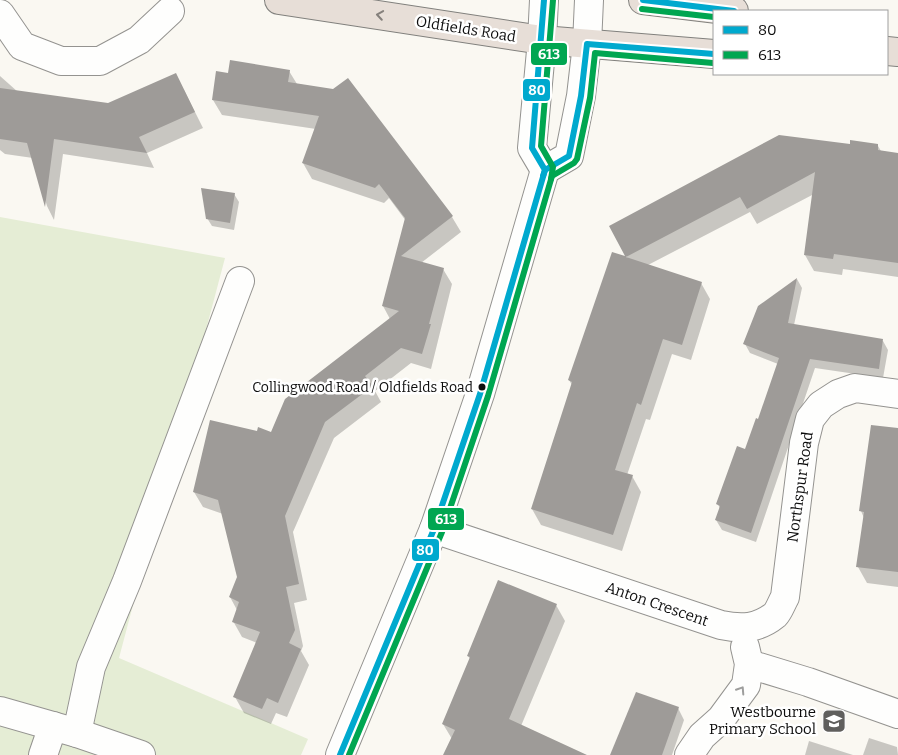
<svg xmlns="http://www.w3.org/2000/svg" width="898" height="755" viewBox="0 0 898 755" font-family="Bitter,serif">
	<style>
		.green { fill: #e5edd5 }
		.shadow { fill: #0003 }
		.building { fill: #9e9b98 }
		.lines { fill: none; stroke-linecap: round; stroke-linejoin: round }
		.minor-casing { stroke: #949390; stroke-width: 30 }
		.highway-casing { stroke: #81807d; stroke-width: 30 }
		.minor { stroke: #fefefd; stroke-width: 28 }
		.highway { stroke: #e7ded7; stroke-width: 28 }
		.bus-1-casing { stroke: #fff; stroke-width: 10 }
		.bus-2-casing { stroke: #fff; stroke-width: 10 }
		.bus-1 { stroke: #00a9ce; stroke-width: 6 }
		.bus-2 { stroke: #00a651; stroke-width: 6 }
		.oneway { stroke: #85807c }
		.oneway2 { stroke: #9e9e9d }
		.bus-dot { fill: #0d0d0d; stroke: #fff; stroke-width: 2 }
		.labels { text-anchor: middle; stroke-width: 5; stroke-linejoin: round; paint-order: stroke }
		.bus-label { font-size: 14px; fill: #0d0d0d; stroke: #fff; text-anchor: end }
		.street-label { font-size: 15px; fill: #0d0d0d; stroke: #fff }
		.poi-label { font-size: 15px; fill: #0d0d0d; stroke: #fff; text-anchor: end }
		.line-badge { stroke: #fff; stroke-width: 2 }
		.badge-label { font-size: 14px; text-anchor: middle; font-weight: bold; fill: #fff }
	</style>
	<rect width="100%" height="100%" fill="#faf8f2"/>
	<path class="green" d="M0 217 225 258 119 658 308 739 301 755H0Z"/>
	<g class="shadow">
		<path d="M289 71 297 84 333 90 348 79 452 217 461 232 421 263 443 269 452 284 431 369 411 363 375 391 381 402 334 438 293 532 307 600 294 603 303 646 301 651 309 665 287 717 276 713 271 724 244 713 235 697 257 643 242 637 233 621 237 610 230 597 238 577 223 514 203 507 194 492 258 432 272 434 390 319 383 306 406 221 389 198 384 203 312 179 303 163 316 129 222 115 213 100 229 74Z"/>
		<path d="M0 76 18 92 109 104 184 90 203 128 147 153 154 168 63 154 54 220 47 206 33 158 5 154 0 150Z"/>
		<path d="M851 146H878L881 151 898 154V277L843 269 842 275 814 271 805 255 814 194 757 224 750 212 648 265 701 283 710 299 691 360 672 354 650 420 646 419 627 475 632 476 641 492 622 551 541 525 532 509 572 385 569 380 628 259 611 227Z"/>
		<path d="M234 194 239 202 234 230 212 226 207 218Z"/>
		<path d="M797 279 802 288 794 325 883 341 888 350 883 378 815 368 756 542 722 530 716 520 720 509 718 504 746 451 759 421 778 364 750 353 745 344Z"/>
		<path d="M898 430V587L867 583 858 567 864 518 861 511Z"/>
		<path d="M556 605 565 621 521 726 529 755H444L452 739 443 724 470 659 468 656Z"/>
		<path d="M678 708 684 720 672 755H612Z"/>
		<path d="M869 738 897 747 898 755H863Z"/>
		<path d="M809 741 853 755H805Z"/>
	</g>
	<g class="building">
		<path d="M230 60 290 70 288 82 333 89 348 78 453 216 401 256 444 268 429 324H431L422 354 401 348 365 376 373 386 325 422 285 516 299 584 286 587 295 630 289 643 301 649 278 703 267 698 262 709 233 697 260 632 232 622 239 602 229 597 237 577 218 500 193 492 210 420 257 431 258 427 271 432 285 399 399 311 382 306 405 218 379 184 375 188 302 163 319 116 212 100 216 71 228 73Z"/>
		<path d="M176 73 195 112 139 137 147 153 54 139 45 207 27 143 0 139V88L108 103Z"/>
		<path d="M779 135 850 144V140L878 144V150L898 153V263L834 254 833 259 804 255 815 172 747 209 740 197 626 257 702 282 682 345 663 339 641 405 637 403 615 470 633 475 613 535 531 509 572 382 568 380 612 252 625 256 609 226Z"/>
		<path d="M201 188 235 193 230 223 206 219Z"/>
		<path d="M797 278 788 323 883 339 879 369 810 359 751 533 715 520 720 506 716 504 737 446 745 449 756 418 758 419 779 358 743 344 758 306Z"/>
		<path d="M871 425 898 428V572L856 567 864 512 859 511Z"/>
		<path d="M498 580 557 604 509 719 587 755H443L455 730 442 724 470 657 467 656Z"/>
		<path d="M636 692 679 707 662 755H610Z"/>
	</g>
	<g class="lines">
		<g class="minor-casing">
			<g id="minor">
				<path d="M544 0 542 40 532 148 545 170"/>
				<path d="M0 14 22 46 61 61H100L139 40 170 11"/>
				<path d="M434 529 721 625C741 629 758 629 775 615 779 611 782 602 785 597L804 443 810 419 821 405 838 394 855 388 898 394"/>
				<path d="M749 664 808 682 898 714"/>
				<path d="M0 711 77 733 141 755"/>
				<path d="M77 733 91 667 127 581 240 281"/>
				<path d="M43 755 53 726"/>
				<path d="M340 755 434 529 480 394 545 170 569 156 581 96 587 44 589 0"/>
				<path d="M689 755 702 736 721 719 746 685 749 664 745 647"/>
			</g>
		</g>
		<g class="highway-casing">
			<g id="highway">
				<path d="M279 0 542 40 714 54"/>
				<path d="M643 0 734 11"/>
				<path d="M887 51 898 52"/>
			</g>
		</g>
		<use href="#minor" class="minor"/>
		<use href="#highway" class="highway"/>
		<g class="bus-1-casing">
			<g id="bus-1">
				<path d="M643 0 734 11"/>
				<path d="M543 176 545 170 532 148 544 0"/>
				<path d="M340 755 434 529 480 394 545 170 569 156 581 96 587 44 714 54"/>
			</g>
		</g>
		<g class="bus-2-casing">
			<g id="bus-2">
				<path d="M642 9 714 17"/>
				<path d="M551 179 553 167 541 146 553 0"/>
				<path d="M349 755 442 532 488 396 552 176 574 163 577 159 590 98 595 53 713 63"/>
			</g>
		</g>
		<use href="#bus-1" class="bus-1"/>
		<use href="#bus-2" class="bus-2"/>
	</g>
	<defs><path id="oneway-chevron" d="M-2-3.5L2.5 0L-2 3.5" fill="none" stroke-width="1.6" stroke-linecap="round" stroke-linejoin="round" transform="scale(1.25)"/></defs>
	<use class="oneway" href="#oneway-chevron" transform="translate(380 15) rotate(-171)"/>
	<use class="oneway2" href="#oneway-chevron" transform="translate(741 690) rotate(-57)"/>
	<defs>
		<g id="school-square" transform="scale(1.25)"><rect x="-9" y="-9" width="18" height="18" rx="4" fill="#605f5d" stroke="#fff"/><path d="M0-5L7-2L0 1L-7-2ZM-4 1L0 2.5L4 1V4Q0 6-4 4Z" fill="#fff"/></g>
	</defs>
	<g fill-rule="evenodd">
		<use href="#school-square" x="834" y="721"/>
	</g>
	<circle class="bus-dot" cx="482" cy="387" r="4.5"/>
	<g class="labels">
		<g class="bus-label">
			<text x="473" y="392">Collingwood Road / Oldfields Road</text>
		</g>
		<g class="street-label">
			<text transform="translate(466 29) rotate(9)" y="5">Oldfields Road</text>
			<text transform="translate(800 487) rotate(-82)" y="5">Northspur Road</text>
			<text transform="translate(657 604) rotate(19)" y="5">Anton Crescent</text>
		</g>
		<g class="poi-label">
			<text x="816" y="717">Westbourne<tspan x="816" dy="17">Primary School</tspan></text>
		</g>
	</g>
	<g class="line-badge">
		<rect x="530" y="42" width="38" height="24" rx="5" fill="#00a651"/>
		<rect x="522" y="78" width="29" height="24" rx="5" fill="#00a9ce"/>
		<rect x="427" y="507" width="38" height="24" rx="5" fill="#00a651"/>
		<rect x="411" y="538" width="29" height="24" rx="5" fill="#00a9ce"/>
	</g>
	<g class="badge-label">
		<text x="549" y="59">613</text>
		<text x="537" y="95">80</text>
		<text x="446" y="524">613</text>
		<text x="425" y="555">80</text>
	</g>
	<rect x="713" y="10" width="175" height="65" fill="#ffffff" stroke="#9e9e9e"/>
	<rect x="723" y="26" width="25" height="8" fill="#00a9ce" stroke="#9e9e9e"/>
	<text x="758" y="35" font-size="15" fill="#0d0d0d">80</text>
	<rect x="723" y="51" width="25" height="8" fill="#00a651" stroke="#9e9e9e"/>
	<text x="758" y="60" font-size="15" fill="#0d0d0d">613</text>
</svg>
